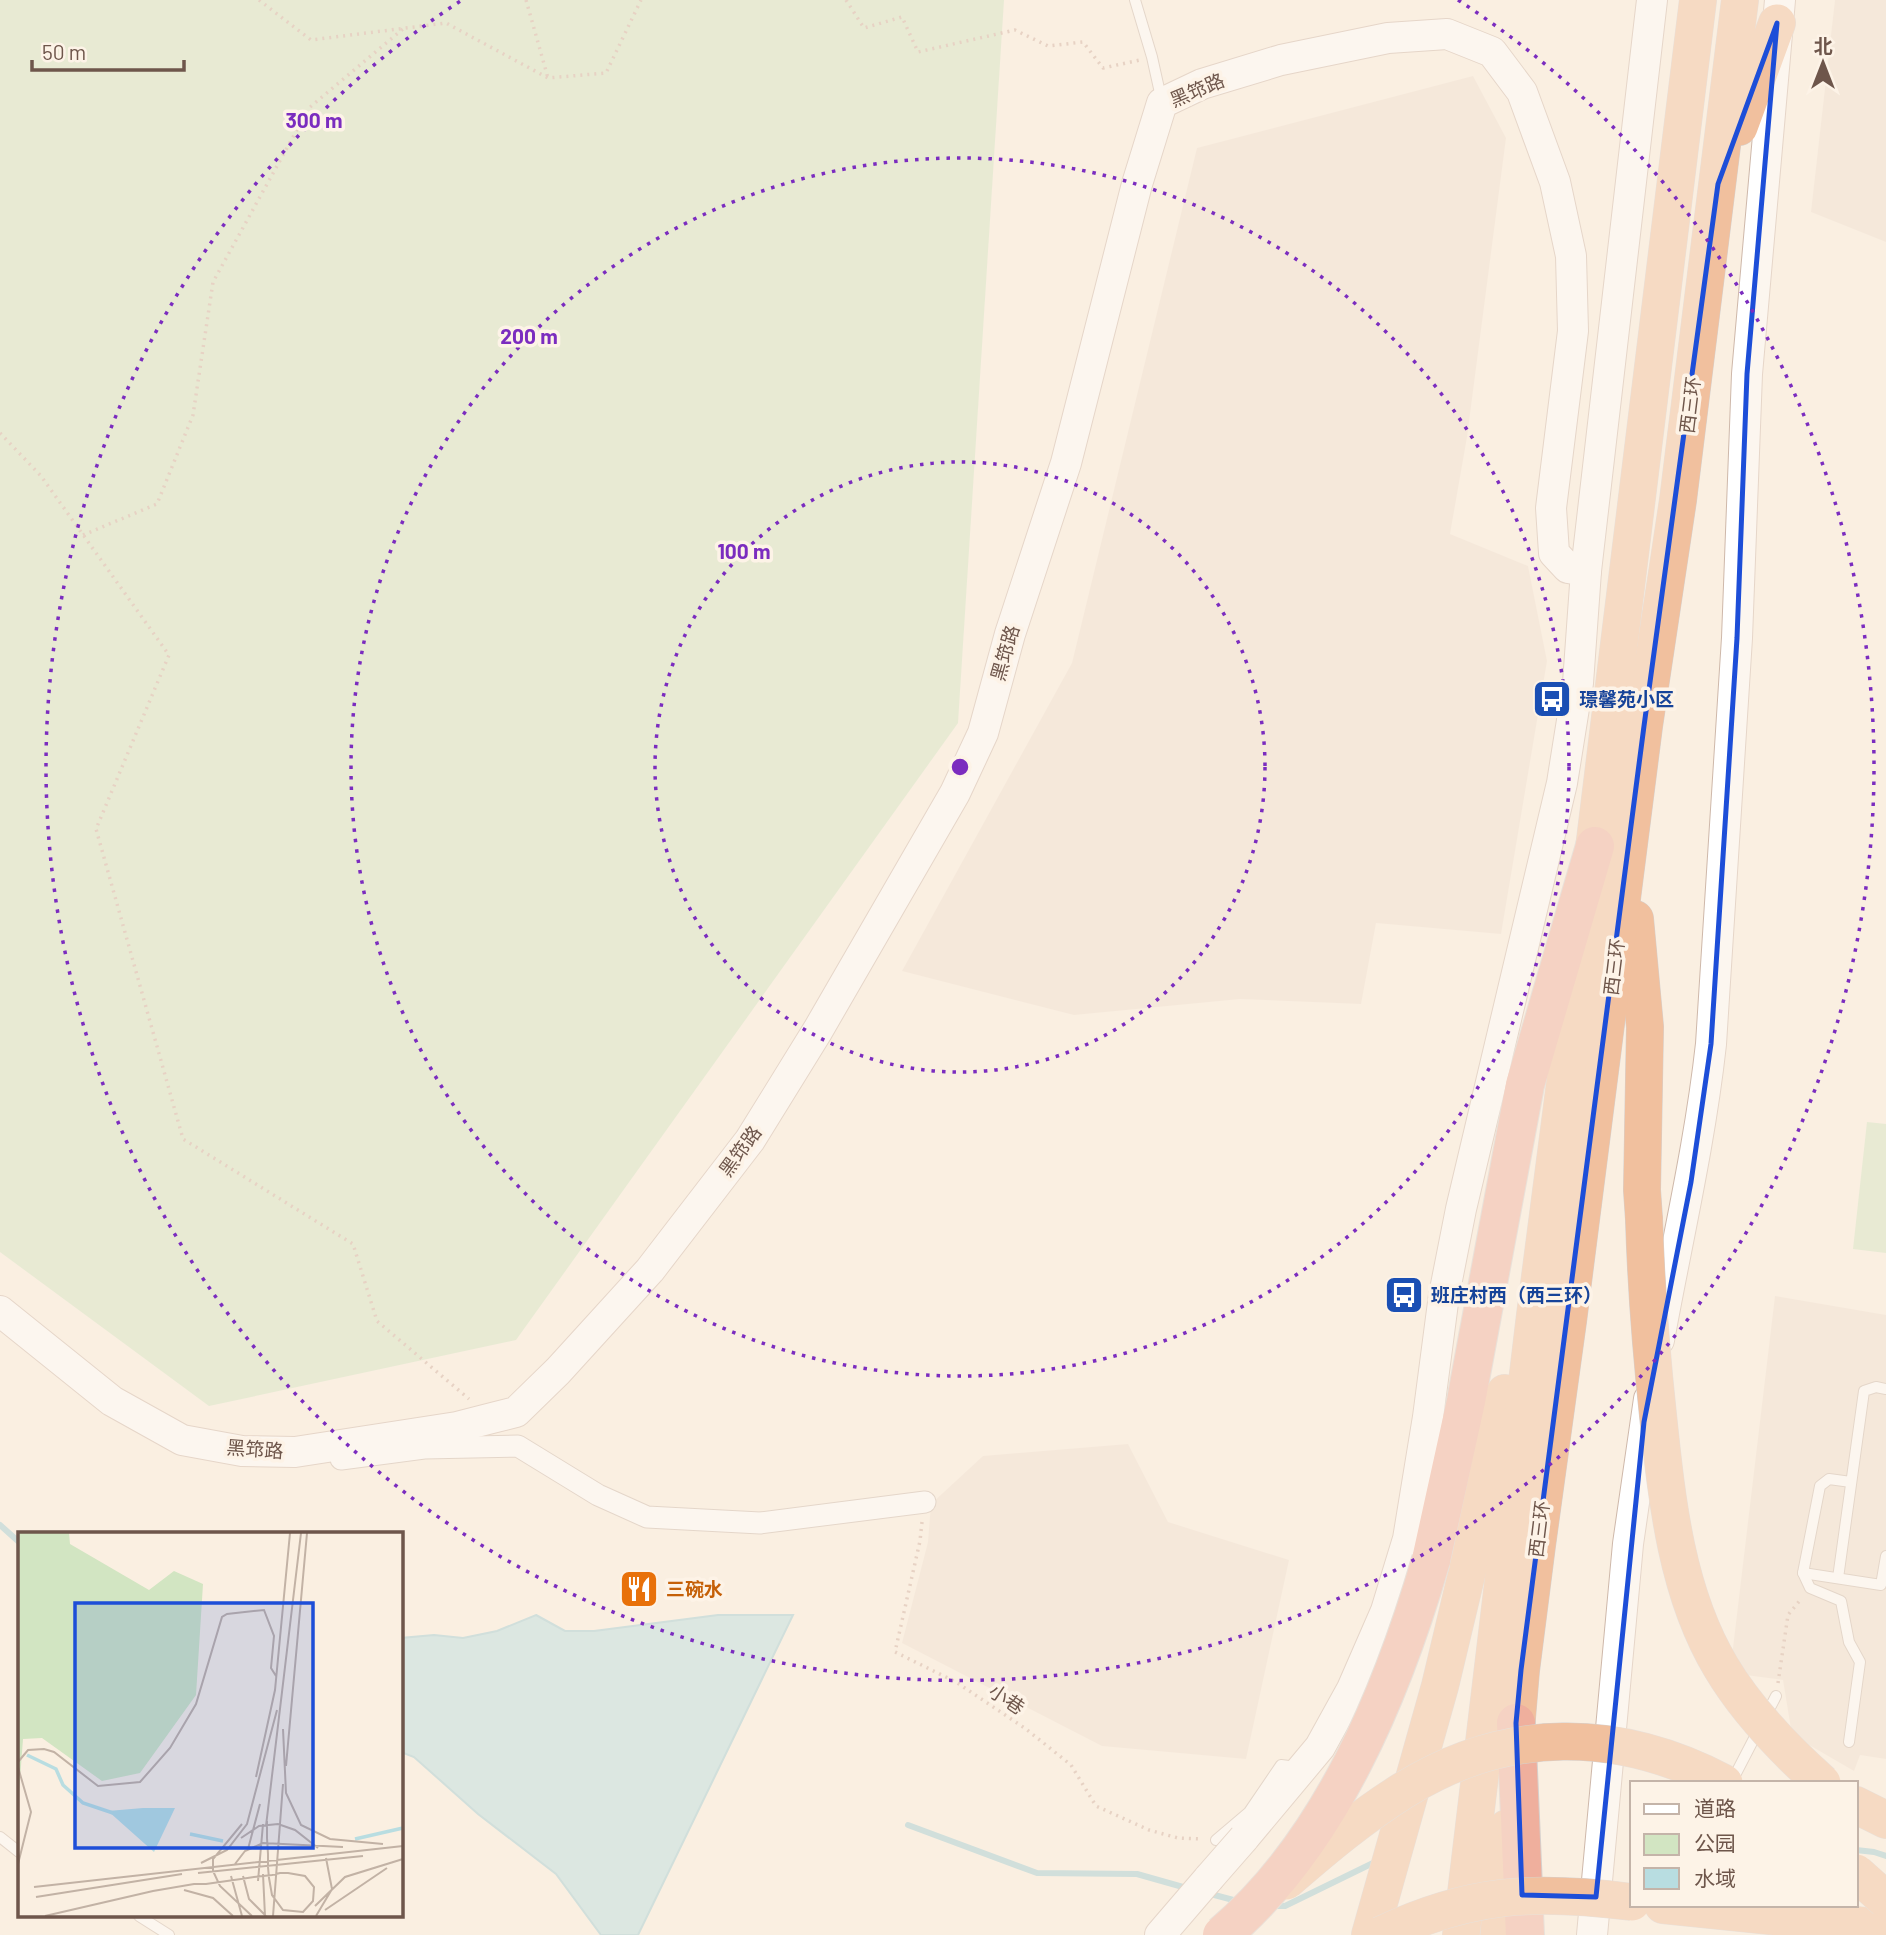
<svg xmlns="http://www.w3.org/2000/svg" width="1886" height="1935" viewBox="0 0 1886 1935" font-family="Barlow,'Noto Sans SC',sans-serif">
	<style>
		.residential { fill: #f0e1d1 }
		.green { fill: #d2e5c2 }
		.water { fill: #b8dde1; stroke: #9fccd2; stroke-width: 2 }
		.lines { fill: none; stroke-linecap: round; stroke-linejoin: round }
		.stream { stroke: #9fccd2; stroke-width: 6 }
		.service-casing { stroke: #cbb9ac; stroke-width: 12 }
		.minor-casing { stroke: #cbb9ac; stroke-width: 23 }
		.secondary-casing { stroke: #ceb8aa; stroke-width: 32 }
		.trunk-casing { stroke: #d6d0cd; stroke-width: 38 }
		.motorway-casing { stroke: #d6d0cd; stroke-width: 40 }
		.path { stroke: #d1b09f; stroke-width: 3.5; stroke-dasharray: 2 5; stroke-linecap: butt }
		.service { stroke: #fff; stroke-width: 10 }
		.minor { stroke: #fff; stroke-width: 21 }
		.secondary { stroke: #fff; stroke-width: 30 }
		.trunk { stroke: #f1c09e; stroke-width: 37 }
		.motorway { stroke: #efaf9d; stroke-width: 38 }
		.secondary-bridge-casing { stroke: #ceb8aa; stroke-width: 32; stroke-linecap: butt }
		.trunk-bridge-casing { stroke: #d6d0cd; stroke-width: 38; stroke-linecap: butt }
		.motorway-bridge-casing { stroke: #d6d0cd; stroke-width: 40; stroke-linecap: butt }
		.secondary-bridge { stroke: #fff; stroke-width: 30 }
		.trunk-bridge { stroke: #f1c09e; stroke-width: 37 }
		.motorway-bridge { stroke: #efaf9d; stroke-width: 38 }
		.marked { fill: none; stroke: #1d4ed8; stroke-width: 5; stroke-linejoin: round }
		.ring { fill: none; stroke: #7b2cbf; stroke-width: 3.5; stroke-dasharray: 3.5 7 }
		.labels { text-anchor: middle; stroke-width: 7; stroke-linejoin: round; paint-order: stroke }
		.street-label { font-size: 19px; fill: #6e564b; stroke: #fdf3e7 }
		.transit-label { font-size: 19px; font-weight: bold; fill: #164399; stroke: #fdf3e7; text-anchor: start }
		.food-label { font-size: 19px; font-weight: bold; fill: #c56008; stroke: #fdf3e7; text-anchor: start }
		.inset-river { fill: none; stroke: #b8dde1; stroke-width: 3.5 }
		.inset-road { fill: none; stroke: #c2b2a5; stroke-width: 2 }
		.view { fill: #1d4ed8; fill-opacity: 0.15; stroke: #1d4ed8; stroke-width: 3.5 }
		.inset-edge { fill: none; stroke: #6e564b; stroke-width: 3.5 }
		.centre { fill: #7b2cbf; stroke: #fdf3e7; stroke-width: 3.5 }
		.ring-label { font-size: 21px; text-anchor: middle; font-weight: bold; fill: #7b2cbf; stroke: #fdf3e7; stroke-width: 7; stroke-linejoin: round; paint-order: stroke }
	</style>
	<rect width="100%" height="100%" fill="#faefe1"/>
	<g class="residential">
		<path d="M1835 0H1886V242L1811 212Z"/>
		<path d="M1473 76 1506 138 1467 437 1450 534 1528 566 1547 661 1501 934 1376 923 1361 1004 1240 999 1074 1015 902 971 1072 663 1197 148Z"/>
		<path d="M1775 1296 1886 1315V1759L1860 1755 1854 1771 1792 1735 1783 1680 1730 1673Z"/>
		<path d="M1128 1444 1168 1522 1289 1560 1246 1759 1102 1746 902 1643 928 1542 931 1504 983 1456Z"/>
	</g>
	<g class="green">
		<path d="M0 0H1004L958 723 516 1340 209 1406 0 1252Z"/>
		<path d="M1867 1122 1886 1124V1253L1853 1249Z"/>
	</g>
	<path class="water" d="M536 1615 565 1631H594L718 1615H793L638 1935H601L556 1874 478 1814 414 1757 401 1752V1638L434 1635 463 1638 497 1631Z"/>
	<g class="lines">
		<g class="stream">
			<path d="M0 1525 19 1542"/>
			<path d="M908 1825 1037 1873 1137 1874 1190 1889"/>
			<path d="M1856 1850 1874 1852 1886 1856"/>
			<path d="M1207 1893 1237 1901"/>
			<path d="M1272 1906H1285L1373 1863"/>
		</g>
		<g class="service-casing">
			<g id="service">
				<path d="M1135 0 1152 57 1162 102"/>
				<path d="M1803 1573 1881 1585 1886 1556"/>
				<path d="M1838 1578 1864 1391 1876 1387 1886 1389"/>
				<path d="M1849 1742 1860 1662 1849 1642 1841 1601 1810 1588 1803 1573 1820 1486 1829 1479 1851 1482"/>
				<path d="M1731 1783 1776 1696"/>
				<path d="M0 1837 19 1852"/>
				<path d="M1216 1840 1249 1812 1281 1765 1297 1767"/>
				<path d="M139 1916 169 1935"/>
			</g>
		</g>
		<g class="minor-casing">
			<path id="minor" d="M341 1459 424 1448 518 1446 598 1495 647 1517 760 1523 925 1502"/>
		</g>
		<g class="secondary-casing">
			<g id="secondary">
				<path d="M0 1311 112 1401 182 1440 242 1451 295 1452 457 1427 492 1418 516 1412 558 1371 650 1270 750 1140 818 1030 955 793 983 733 1010 634 1066 463 1137 184 1162 103 1202 84 1281 60 1388 38 1447 34 1492 52 1522 92 1555 182 1571 256 1573 331 1551 508 1554 553 1568 568 1586 571"/>
				<path d="M1659 1340C1677 1241 1700 1144 1711 1044L1737 638 1747 374 1780 0"/>
				<path d="M1244 1838 1320 1747 1352 1689 1386 1611 1408 1539 1428 1417 1444 1295 1461 1209 1562 783 1578 683 1586 571 1652 0"/>
				<path d="M1160 1935 1209 1878"/>
				<path d="M1592 1935 1628 1544 1649 1399"/>
			</g>
		</g>
		<g class="trunk-casing">
			<g id="trunk">
				<path d="M1739 127 1777 23"/>
				<path d="M1635 919 1645 1027 1642 1190 1644 1219"/>
				<path d="M1514 1753 1521 1670 1537 1545 1568 1321 1644 726 1678 500 1740 0"/>
				<path d="M1856 1805 1886 1820"/>
				<path d="M1663 1905 1886 1928"/>
				<path d="M1370 1935 1440 1686 1471 1556 1505 1393"/>
				<path d="M1461 1935 1535 1315 1568 1060 1698 0"/>
				<path d="M1499 1935 1507 1828"/>
			</g>
		</g>
		<g class="motorway-casing">
			<g id="motorway">
				<path d="M1431 1560 1466 1401 1525 1085 1595 846"/>
				<path d="M1516 1723 1525 1935"/>
			</g>
		</g>
		<g class="path">
			<path d="M259 0 311 40 446 23 548 78 606 73 641 0"/>
			<path d="M526 0 548 78"/>
			<path d="M846 0 864 28 902 17 918 52 1015 30 1048 46 1083 42 1103 68 1140 60"/>
			<path d="M0 433 41 476 169 655 96 829 183 1139 353 1244 377 1321 469 1399"/>
			<path d="M83 535 157 504 193 415 213 282 309 108 404 28"/>
			<path d="M922 1522 920 1541 895 1652 956 1682 1026 1729 1071 1765 1096 1806 1149 1830 1178 1838 1202 1839"/>
			<path d="M1778 1683 1788 1615 1801 1599"/>
		</g>
		<use href="#service" class="service"/>
		<use href="#minor" class="minor"/>
		<use href="#secondary" class="secondary"/>
		<use href="#trunk" class="trunk"/>
		<use href="#motorway" class="motorway"/>
		<g class="secondary-bridge-casing">
			<path id="secondary-bridge" d="M1209 1878 1244 1838"/>
		</g>
		<g class="trunk-bridge-casing">
			<g id="trunk-bridge">
				<path d="M1644 1219C1646 1285 1651 1350 1658 1415 1667 1500 1676 1592 1721 1667 1747 1711 1784 1749 1822 1783"/>
				<path d="M1856 1873 1886 1900"/>
				<path d="M1286 1881C1324 1848 1362 1816 1404 1790 1507 1726 1618 1727 1724 1783"/>
				<path d="M1381 1935C1471 1892 1535 1890 1632 1902"/>
			</g>
		</g>
		<g class="motorway-bridge-casing">
			<path id="motorway-bridge" d="M1222 1935C1331 1843 1392 1693 1431 1560"/>
		</g>
		<use href="#secondary-bridge" class="secondary-bridge"/>
		<use href="#trunk-bridge" class="trunk-bridge"/>
		<use href="#motorway-bridge" class="motorway-bridge"/>
	</g>
	<path d="M0 0H1886V1935H0ZM1777 23 1747 374 1737 638 1711 1044 1691 1182 1644 1422 1596 1897 1522 1895 1516 1723 1521 1670 1644 726 1718 184Z" fill="#faefe1" fill-opacity=".55" fill-rule="evenodd"/>
	<path class="marked" d="M1777 23 1747 374 1737 638 1711 1044 1691 1182 1644 1422 1596 1897 1522 1895 1516 1723 1521 1670 1644 726 1718 184Z"/>
	<g class="ring">
		<circle cx="960" cy="767" r="305"/>
		<circle cx="960" cy="767" r="609"/>
		<path d="M1458 0A914 914 0 1 1 462 0"/>
	</g>
	<defs>
		<g id="bus-square" transform="scale(2.0125)"><rect x="-9" y="-9" width="18" height="18" rx="4" fill="#1a4fb4" stroke="#fdf3e7"/><path d="M-5-6H5V4H4V6H2V4H-2V6H-4V4H-5ZM-3.5-4V0h7V-4ZM-3.5 1.2v1.5H-2V1.2ZM2 1.2v1.5H3.5V1.2Z" fill="#fff"/></g>
		<g id="restaurant-square" transform="scale(2.0125)"><rect x="-9" y="-9" width="18" height="18" rx="4" fill="#e8710a" stroke="#fdf3e7"/><path d="M-5-6h1v4h1v-4h1v4h1v-4h1v5L-1.5 .5V6h-2V.5L-5-1ZM5-6V6H3V1.5H1.5Q1.5-4 5-6Z" fill="#fff"/></g>
	</defs>
	<g fill-rule="evenodd">
		<use href="#bus-square" x="1552" y="699"/>
		<use href="#bus-square" x="1404" y="1295"/>
		<use href="#restaurant-square" x="639" y="1589"/>
	</g>
	<g class="labels">
		<g class="street-label">
			<text transform="translate(1197 90) rotate(-23)" y="7">黑筇路</text>
			<text transform="translate(1690 405) rotate(-83)" y="7">西三环</text>
			<text transform="translate(1005 653) rotate(-74)" y="7">黑筇路</text>
			<text transform="translate(1614 967) rotate(-83)" y="7">西三环</text>
			<text transform="translate(740 1151) rotate(-54)" y="7">黑筇路</text>
			<text transform="translate(255 1449) rotate(4)" y="7">黑筇路</text>
			<text transform="translate(1539 1529) rotate(-83)" y="7">西三环</text>
			<text transform="translate(1007 1699) rotate(34)" y="7">小巷</text>
		</g>
		<g class="transit-label">
			<text x="1579" y="706">璟馨苑小区</text>
			<text x="1431" y="1302">班庄村西（西三环）</text>
		</g>
		<g class="food-label">
			<text x="666" y="1596">三碗水</text>
		</g>
	</g>
	<g transform="translate(18 1532)">
		<rect width="385" height="385" fill="#faefe1"/>
		<path d="M0 1H51L52 12 131 58 156 39 185 52 178 163 122 241 84 249 24 206 5 207 0 274Z" fill="#d2e5c2"/>
		<path d="M125 276H157L136 320 90 279Z" fill="#b8dde1"/>
		<path class="inset-river" d="M9 223 38 237 45 253 65 271 95 281M172 302 205 309M337 307 385 296"/>
		<path class="inset-road" d="M265 197 268 261 283 293 312 307 365 312M0 230 10 218 26 217 36 220 80 254 122 250 152 216 178 172 204 85 209 82 246 78 256 104 253 136 258 144M268 234 289 1M0 235 13 280 0 332M238 245 257 158 272 1M224 292 195 327V339L202 354 234 384M248 294 283 1M223 306 241 294 260 292 277 298 300 316M230 317 242 272M183 331 209 318 229 292 259 178M217 332 227 319 245 311 325 315M180 341 345 324M245 342 247 384M213 344 224 384M225 344 231 367 248 384M240 349 245 292M16 355 385 314M166 358 195 366 215 384M18 365 164 342M297 374 327 345 385 327M307 378 369 336M27 384 135 359 176 352H188L223 347 236 345 254 343 262 341H270L287 344 296 355 295 369 285 380 265 378 254 363 251 346 250 335V322L249 306V289M255 384 265 252M298 384 314 357 308 326"/>
		<path class="view" d="M57 71H295V316H57Z"/>
		<rect width="385" height="385" class="inset-edge"/>
	</g>
	<circle cx="960" cy="767" r="10" class="centre"/>
	<g class="ring-label">
		<text x="314" y="128">300 m</text>
		<text x="529" y="344">200 m</text>
		<text x="744" y="559">100 m</text>
	</g>
	<rect x="1630" y="1781" width="228" height="126" fill="#fdf3e7" stroke="#c4b4a9" stroke-width="2"/>
	<rect x="1644" y="1804" width="35" height="10" fill="#ffffff" stroke="#c4b4a9" stroke-width="2"/>
	<text x="1694" y="1816" font-size="21" fill="#6e564b">道路</text>
	<rect x="1644" y="1834" width="35" height="21" fill="#d2e5c2" stroke="#c4b4a9" stroke-width="2"/>
	<text x="1694" y="1851" font-size="21" fill="#6e564b">公园</text>
	<rect x="1644" y="1868" width="35" height="21" fill="#b8dde1" stroke="#c4b4a9" stroke-width="2"/>
	<text x="1694" y="1886" font-size="21" fill="#6e564b">水域</text>
	<g transform="translate(1823 63)" stroke="#fdf3e7" stroke-width="5" paint-order="stroke">
	<path d="M0-5L12 26L0 18L-12 26Z" fill="#6e564b"/>
	<text y="-10" font-size="19" font-weight="bold" text-anchor="middle" fill="#6e564b">北</text>
	</g>
	<path d="M32 60v10h152v-10" fill="none" stroke="#6e564b" stroke-width="3.5"/>
	<text x="42" y="60" font-size="21" fill="#6e564b" stroke="#fdf3e7" stroke-width="5" paint-order="stroke">50 m</text>
</svg>
